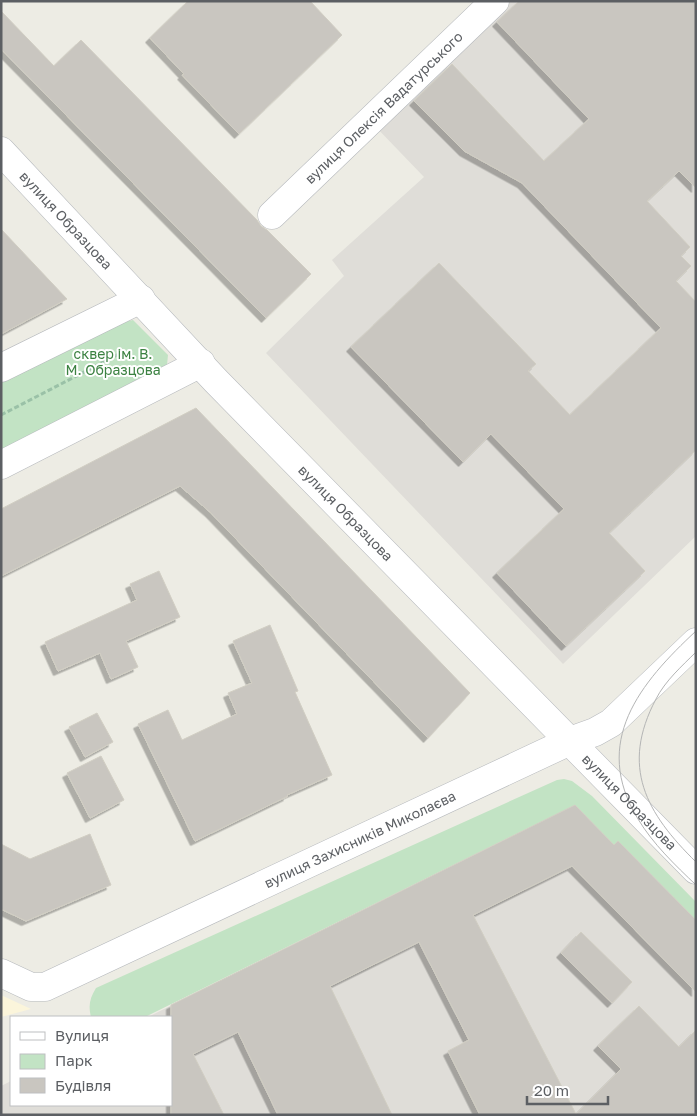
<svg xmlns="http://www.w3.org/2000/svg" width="697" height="1116" viewBox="0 0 697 1116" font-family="'Golos Text',sans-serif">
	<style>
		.commercial { fill: #fbf5db }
		.industrial { fill: #dfddd8 }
		.green { fill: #c2e3c4 }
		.building { fill: #c9c6c0; stroke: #d1cec3; filter: url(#shadow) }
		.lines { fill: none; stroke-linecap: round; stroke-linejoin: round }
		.minor-casing { stroke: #b6b9bd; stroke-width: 29 }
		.path { stroke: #9ac1a7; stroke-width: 3; stroke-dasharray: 5 2.5; stroke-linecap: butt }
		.minor { stroke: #fff; stroke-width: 28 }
		.tram { stroke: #b4b5b5; stroke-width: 1 }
		.labels { text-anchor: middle; stroke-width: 4; stroke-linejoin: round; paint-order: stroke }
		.street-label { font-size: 14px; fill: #5c5f63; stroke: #fff }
		.park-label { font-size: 14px; fill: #3c8242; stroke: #fff }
	</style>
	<defs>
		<filter id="shadow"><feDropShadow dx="-4.5" dy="4.5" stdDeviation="0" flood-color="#0004"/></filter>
	</defs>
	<rect width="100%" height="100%" fill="#edece4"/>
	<path class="commercial" d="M1 995 31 1009 1 1017Z"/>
	<g class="industrial">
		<path d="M505 1H696V536L563 664 266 353 344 276 332 260 424 177 373 124Z"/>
		<path d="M575 805 614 845 618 841 696 920V1115H1V1086L11 1081V1105H171V1017H148Z"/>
	</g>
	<g class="green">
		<path d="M133 320 168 355 167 365 1 454V382L105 329 120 323Z"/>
		<path d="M564 779 572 781 592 796 696 902V920L618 841 614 845 575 805 145 1017H91C88 1005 90 998 96 988L557 780Z"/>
	</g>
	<g class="building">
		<path d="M188 1H310L342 35 239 134 182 75 184 74 150 38Z"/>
		<path d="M519 1H696V188L679 171 647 201 690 247 681 256 691 266 676 281 696 302V450L609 533 645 571 566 646 497 573 564 509 491 434 463 462 351 347 439 263 536 364 528 371 570 415 661 328 522 183 464 151 414 101 452 64 544 161 589 119 497 22Z"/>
		<path d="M1 11 54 66 81 40 257 220 261 226 267 230 311 274 266 318 1 49Z"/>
		<path d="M1 229 67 299 1 334Z"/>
		<path d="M196 408 470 693 428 738 210 512 180 486 1 576V509Z"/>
		<path d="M159 571 180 617 126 641 138 667 111 679 100 653 58 671 45 642 137 600 130 584Z"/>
		<path d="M270 625 298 691 295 692 332 775 287 795 288 796 195 841 138 724 168 710 182 740 237 714 228 693 252 683 233 641Z"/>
		<path d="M97 713 113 742 85 757 69 727Z"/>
		<path d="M101 756 124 800 90 818 67 773Z"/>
		<path d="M575 805 614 845 618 841 696 920V992L572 866 473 915 576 1114 621 1069 598 1046 639 1006 679 1047 696 1030V1115H480L448 1051 469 1040 419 942 330 986 392 1115H278L238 1032 193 1054 224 1115H171V1005Z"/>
		<path d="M90 834 111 885 26 921 1 909V844L30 859Z"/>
		<path d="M581 932 632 982 612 1003 561 953Z"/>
	</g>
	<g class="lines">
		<g class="minor-casing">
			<g id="minor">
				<path id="s1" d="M1 151 216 381 696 870"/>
				<path id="s2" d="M272 215 495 1"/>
				<path d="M1 368 141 299"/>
				<path d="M1 465 201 363"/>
				<path id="s3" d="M1 973 31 987H45L570 741 595 732 611 723 696 642"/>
			</g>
		</g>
		<path class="path" d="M1 415 119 354"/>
		<use href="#minor" class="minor"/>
		<g class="tram">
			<path d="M696 631C640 683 591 742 638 819 653 844 675 865 696 885"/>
			<path d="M696 652C682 666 665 681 656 699 620 767 646 813 696 862"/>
		</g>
	</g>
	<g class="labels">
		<g class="street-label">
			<text dy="5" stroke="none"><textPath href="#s2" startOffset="155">вулиця Олексія Вадатурського</textPath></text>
			<text dy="5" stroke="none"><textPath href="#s1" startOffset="95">вулиця Образцова</textPath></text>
			<text dy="5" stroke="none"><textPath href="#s1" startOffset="500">вулиця Образцова</textPath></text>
			<text dy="5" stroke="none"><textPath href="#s1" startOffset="905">вулиця Образцова</textPath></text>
			<text dy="5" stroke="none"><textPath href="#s3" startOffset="395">вулиця Захисників Миколаєва</textPath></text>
		</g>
		<g class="park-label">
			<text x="113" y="359">сквер ім. В.<tspan x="113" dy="16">М. Образцова</tspan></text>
		</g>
	</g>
	<rect width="697" height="1116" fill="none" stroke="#5c5f63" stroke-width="5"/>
	<rect x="10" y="1016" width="162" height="90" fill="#ffffff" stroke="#bebfc1"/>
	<rect x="20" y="1032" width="25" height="8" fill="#ffffff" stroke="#bebfc1"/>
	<text x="55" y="1041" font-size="15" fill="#5c5f63">Вулиця</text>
	<rect x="20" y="1054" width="25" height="15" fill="#c2e3c4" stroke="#bebfc1"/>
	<text x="55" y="1066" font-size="15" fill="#5c5f63">Парк</text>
	<rect x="20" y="1078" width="25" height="15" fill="#c9c6c0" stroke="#bebfc1"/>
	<text x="55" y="1091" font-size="15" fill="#5c5f63">Будівля</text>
	<path d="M527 1096v8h81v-8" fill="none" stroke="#5c5f63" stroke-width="2.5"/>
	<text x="534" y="1096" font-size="15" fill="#5c5f63" stroke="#ffffff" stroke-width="4" paint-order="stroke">20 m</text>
</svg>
